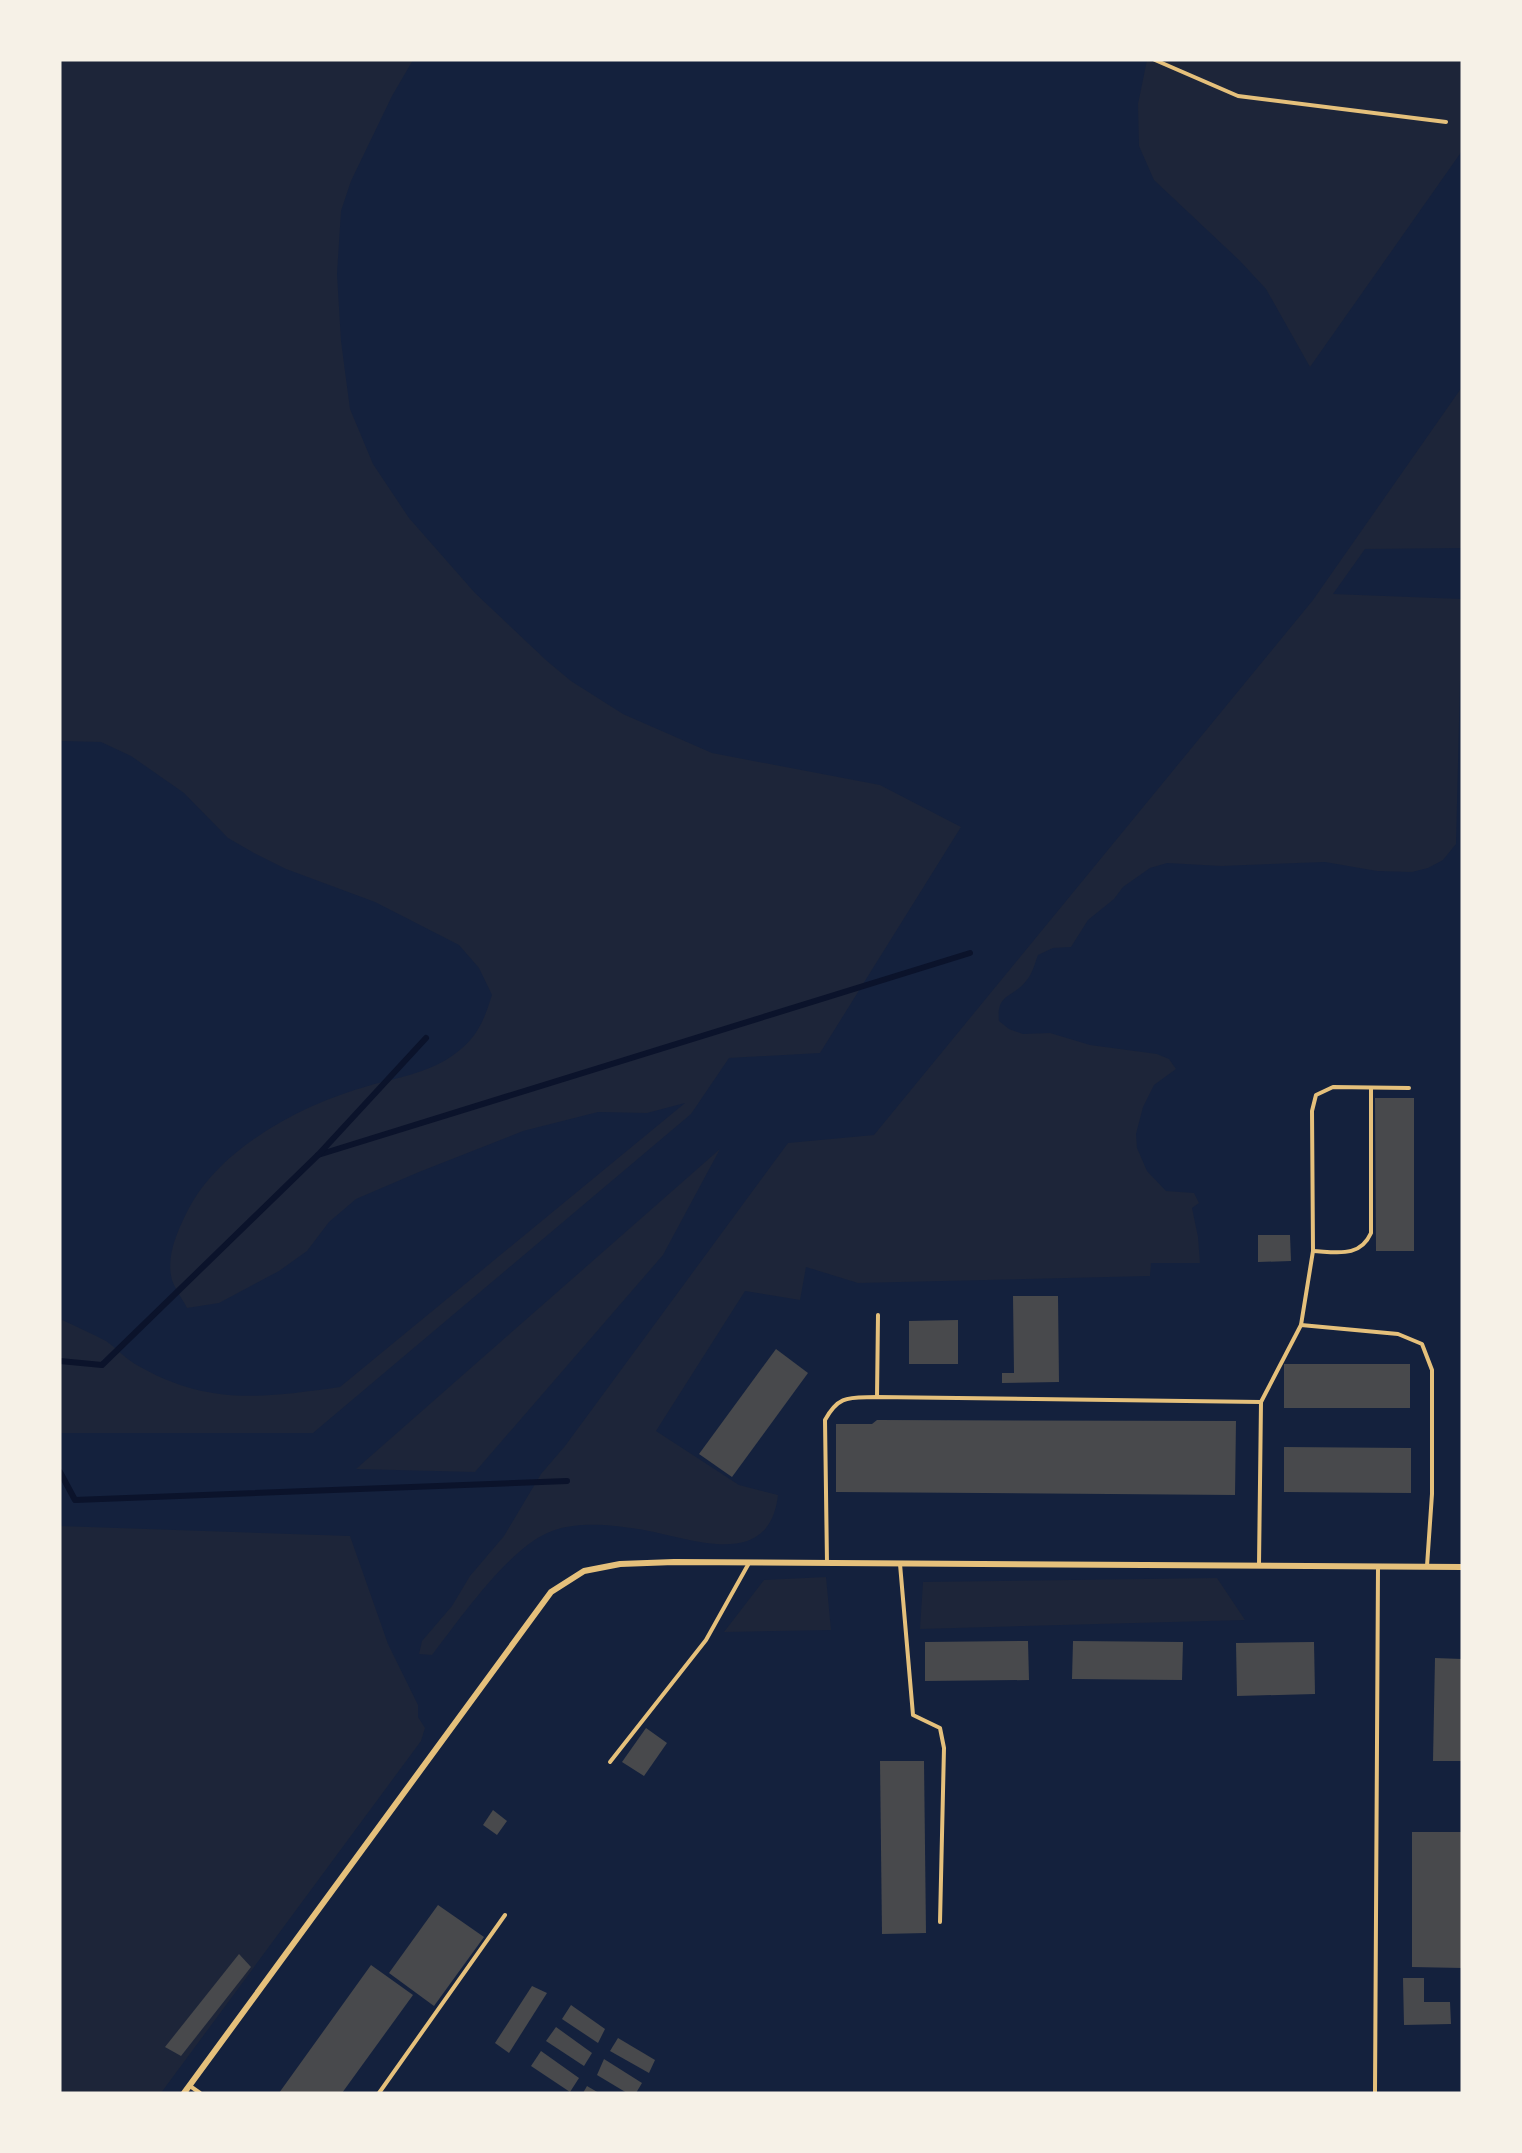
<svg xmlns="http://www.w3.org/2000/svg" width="1522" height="2153" viewBox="0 0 1522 2153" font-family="Merriweather,serif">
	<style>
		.green { fill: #1d2539 }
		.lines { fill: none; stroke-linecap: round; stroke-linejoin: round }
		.stream { stroke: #0b132b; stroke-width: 6 }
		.building { fill: #48494c }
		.path { stroke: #e5c07b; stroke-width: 4 }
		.service { stroke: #e5c07b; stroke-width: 4 }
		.minor { stroke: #e5c07b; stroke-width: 6 }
	</style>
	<rect width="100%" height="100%" fill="#14213d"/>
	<g class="green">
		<path d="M60 60H413L392 96 351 181 341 211 337 274 341 341 350 409 373 464 409 518 475 593 547 661 571 681 623 714 712 753 880 785 961 827 820 1053 729 1058 691 1114 313 1433H60V1319C75 1326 91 1333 106 1341 116 1348 124 1357 135 1364 207 1406 261 1398 340 1387L685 1103 647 1113 598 1112 523 1131 419 1172 356 1199 329 1222 307 1251 279 1271 219 1303 187 1308C183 1300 175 1289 172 1280 166 1258 176 1234 186 1214 217 1149 300 1105 368 1086 399 1077 435 1072 461 1049 479 1034 485 1017 492 995L479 968 459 945 375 902 286 869 254 853 228 838 184 793 131 756 101 742 60 741Z"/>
		<path d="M1147 60H1462V151L1310 367 1266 289 1240 261 1154 180 1139 146 1138 104Z"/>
		<path d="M1462 387V548L1365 549 1333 594 1462 599 1456 844 1443 860 1428 868 1412 872 1377 871 1325 862 1221 866 1167 863 1150 868 1123 887 1114 899 1088 920 1071 947 1053 948 1038 955C1035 963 1032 975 1026 981 1013 998 996 993 999 1021L1009 1029 1023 1034 1050 1033 1090 1045 1157 1054 1169 1059 1176 1069 1154 1085 1143 1107 1136 1134 1137 1148 1147 1171 1166 1191 1194 1193 1199 1203 1192 1208 1198 1237 1200 1263H1151L1150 1276 858 1283 806 1267 800 1300 745 1291 656 1431 739 1485 778 1495C769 1574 687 1536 638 1529 612 1525 578 1521 552 1531 510 1546 460 1619 432 1655L419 1654 422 1641 452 1606 470 1576 504 1536 541 1474 565 1446 788 1143 874 1135 1313 600Z"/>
		<path d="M720 1149 663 1255 475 1472 356 1469Z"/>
		<path d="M60 1526 350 1536 388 1644 418 1705V1717L425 1728 421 1741 161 2093H60Z"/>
		<path d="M826 1577 831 1630 724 1632 764 1580Z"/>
		<path d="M1217 1578 1245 1620 920 1629 923 1582Z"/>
	</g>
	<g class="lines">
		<g class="stream">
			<path d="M318 1155 970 953"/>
			<path d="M60 1361 102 1365 318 1155 426 1038"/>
			<path d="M60 1472 75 1500 567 1481"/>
		</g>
	</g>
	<g class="building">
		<path d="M1375 1098H1414V1251H1376Z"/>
		<path d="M1258 1235H1290L1291 1261 1258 1262Z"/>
		<path d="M1013 1296H1058L1059 1382 1002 1383V1373H1014Z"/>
		<path d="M958 1320V1364H909V1321Z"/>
		<path d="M776 1349 808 1373 732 1477 699 1454Z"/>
		<rect x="1284" y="1364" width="126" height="44"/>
		<path d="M877 1420 1236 1421 1235 1495 836 1492V1424H872Z"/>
		<path d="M1284 1447 1411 1448V1493L1284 1492Z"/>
		<path d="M1028 1641 1029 1680 925 1681V1642Z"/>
		<path d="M1073 1641 1183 1642 1182 1680 1072 1679Z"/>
		<path d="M1314 1642 1315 1694 1237 1696 1236 1643Z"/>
		<path d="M1435 1658 1462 1659V1761H1433Z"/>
		<path d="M646 1728 667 1743 644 1776 622 1762Z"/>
		<path d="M880 1761H924L926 1933 882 1934Z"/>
		<path d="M493 1810 507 1821 497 1835 483 1825Z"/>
		<path d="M1412 1832H1462V1968L1412 1967Z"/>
		<path d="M438 1905 484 1937 434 2006 389 1973Z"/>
		<path d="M239 1954 251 1967 181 2056 165 2047Z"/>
		<path d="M371 1965 413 1995 342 2093H279Z"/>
		<path d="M1403 1978H1424V2002H1450L1451 2024 1404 2025Z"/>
		<path d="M532 1986 547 1993 509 2053 495 2043Z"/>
		<path d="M571 2005 605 2029 598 2043 562 2019Z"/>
		<path d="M556 2027 592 2053 584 2066 546 2041Z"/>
		<path d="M618 2038 655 2060 649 2073 610 2051Z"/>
		<path d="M541 2051 579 2078 570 2092 531 2066Z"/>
		<path d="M604 2059 642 2083 636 2093H627L597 2075Z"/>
		<path d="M587 2086 599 2093H583Z"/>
	</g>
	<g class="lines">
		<path class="path" d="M1155 60 1238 96 1446 122"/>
		<g class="service">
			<path d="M1313 1251C1337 1252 1360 1258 1371 1233V1089"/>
			<path d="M1301 1325 1313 1251 1312 1111 1316 1095 1333 1087 1409 1088"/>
			<path d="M877 1397 878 1315"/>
			<path d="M1261 1402 1301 1325 1398 1334 1422 1344 1432 1370V1494L1427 1566"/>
			<path d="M827 1563 825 1420C839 1394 850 1398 877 1397L1261 1402 1259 1565"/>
			<path d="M900 1564 913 1715 940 1728 944 1748 940 1922"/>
			<path d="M610 1762 706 1640 749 1563"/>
			<path d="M190 2086 200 2093"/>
			<path d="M379 2093 505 1915"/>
			<path d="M1375 2093 1378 1567"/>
		</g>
		<path class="minor" d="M184 2093 551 1592 584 1571 620 1564 674 1562 1462 1567"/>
	</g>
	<rect width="1522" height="2153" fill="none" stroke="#f6f1e7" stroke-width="123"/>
</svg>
